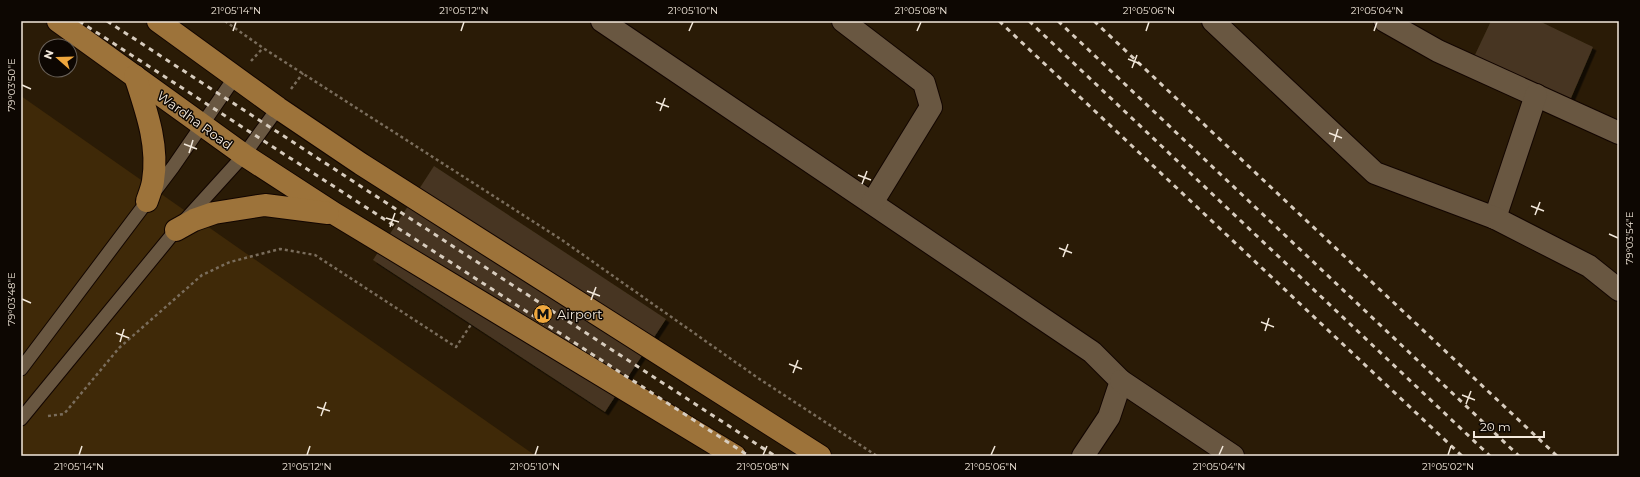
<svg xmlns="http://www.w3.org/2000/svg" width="1640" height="477" viewBox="0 0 1640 477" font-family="Montserrat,sans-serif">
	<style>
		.green { fill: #3f2908 }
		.building { fill: #463621; filter: url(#shadow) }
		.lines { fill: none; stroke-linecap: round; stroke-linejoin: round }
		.service-casing { stroke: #120500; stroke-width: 15 }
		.minor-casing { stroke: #120500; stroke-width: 24 }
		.tertiary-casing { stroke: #120500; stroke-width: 24 }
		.trunk-casing { stroke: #120500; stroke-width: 24 }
		.path { stroke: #7a6d5c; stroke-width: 2.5; stroke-dasharray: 3 3; stroke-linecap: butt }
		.service { stroke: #695741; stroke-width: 13 }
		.minor { stroke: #695741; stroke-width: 22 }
		.tertiary { stroke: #695741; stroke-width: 22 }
		.trunk { stroke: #9d733a; stroke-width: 22 }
		.rail { stroke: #d7ccbe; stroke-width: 3; stroke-dasharray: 5 5; stroke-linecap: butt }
		.ticks { fill: none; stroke: #f3e9dc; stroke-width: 1.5 }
		.labels { text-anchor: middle; stroke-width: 3; stroke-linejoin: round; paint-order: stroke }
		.street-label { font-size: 13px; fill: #f3e9dc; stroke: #0d0702 }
		.poi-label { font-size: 13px; fill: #f3e9dc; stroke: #0d0702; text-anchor: start }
		.neatline { fill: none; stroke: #f3e9dc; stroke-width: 1.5 }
		.ticks-label { font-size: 10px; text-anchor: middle; fill: #f3e9dc }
	</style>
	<defs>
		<filter id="shadow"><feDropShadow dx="3.5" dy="3.5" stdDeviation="0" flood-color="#0009"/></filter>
	</defs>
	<rect width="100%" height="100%" fill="#2a1b06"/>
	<path class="green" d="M21 96 536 456H21Z"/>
	<g class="building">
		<path d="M1491 21H1539L1593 47 1568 105 1473 59Z"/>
		<path d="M434 166 666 319 605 412 373 260Z"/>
	</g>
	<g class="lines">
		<g class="service-casing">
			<g id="service">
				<path d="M21 369 173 167 235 77"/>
				<path d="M21 419 176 230 244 155 278 108"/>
			</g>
		</g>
		<g class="minor-casing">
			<g id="minor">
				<path d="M602 21 1092 352 1121 381 1109 417 1083 456"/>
				<path d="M843 21 924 83 931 107 872 203"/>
				<path d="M1385 21 1438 51 1619 133"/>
				<path d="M1495 218 1536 95"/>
				<path d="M1121 381 1233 456"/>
			</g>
		</g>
		<g class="tertiary-casing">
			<path id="tertiary" d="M1213 21 1375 173 1495 218 1589 266 1619 290"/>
		</g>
		<g class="trunk-casing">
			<g id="trunk">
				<path d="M58 21 244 155 335 214 735 456"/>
				<path d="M158 21 278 108 361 164 820 456"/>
				<path d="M135 76C146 110 159 145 153 181 152 188 149 195 147 201"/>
				<path d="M176 230 194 220 214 213 265 205 328 213"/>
			</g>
		</g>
		<g class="path">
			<path d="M225 21 263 48 562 240 758 378 877 456"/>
			<path d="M251 61 263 48"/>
			<path d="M291 89 303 73"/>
			<path d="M48 416 64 414 119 348 202 275 230 262 280 249 315 255 456 347 472 323"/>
		</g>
		<use href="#service" class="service"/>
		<use href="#minor" class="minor"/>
		<use href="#tertiary" class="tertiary"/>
		<use href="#trunk" class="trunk"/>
		<g class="rail">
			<path d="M79 21 749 456"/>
			<path d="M107 21 775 456"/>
			<path d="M999 21 1462 456"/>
			<path d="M1029 21 1490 456"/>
			<path d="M1058 21 1519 456"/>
			<path d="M1094 21 1557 456"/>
		</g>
	</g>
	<path class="ticks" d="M233 31 236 22M461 31 464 22M689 31 693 22M917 31 921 22M1146 31 1149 22M1374 31 1377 22M1128 59 1141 64M1132 68 1137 55M22 85 31 89M656 102 669 107M660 111 665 98M1329 133 1342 138M1334 142 1338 129M184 144 197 149M189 153 193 140M858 175 871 180M862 184 867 171M1531 206 1544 211M1535 215 1540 202M386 218 399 222M390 227 395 213M1609 234 1618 238M1059 248 1072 253M1063 257 1068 244M587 291 600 296M22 299 31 303M591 300 596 287M1261 322 1274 327M1265 331 1269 318M116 333 129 338M120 342 124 329M789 364 802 369M793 373 798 360M1462 395 1475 400M1466 404 1471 391M317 407 330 411M321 416 326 402M79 455 82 446M307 455 310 446M535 455 538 446M763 455 767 446M991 455 995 446M1219 455 1223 446M1448 455 1451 446"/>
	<defs>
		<g id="metro-disc" transform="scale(1)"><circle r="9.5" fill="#efa73d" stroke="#0d0702"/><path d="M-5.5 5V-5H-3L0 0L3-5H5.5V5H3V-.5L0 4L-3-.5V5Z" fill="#111"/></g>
	</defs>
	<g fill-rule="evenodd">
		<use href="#metro-disc" x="543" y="314"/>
	</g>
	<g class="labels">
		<g class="street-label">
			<text transform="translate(195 120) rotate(36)" y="5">Wardha Road</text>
		</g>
		<g class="poi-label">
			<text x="557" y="319">Airport</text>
		</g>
	</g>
	<rect width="1640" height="477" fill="none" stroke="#0d0702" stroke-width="44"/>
	<g transform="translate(58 58) rotate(290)"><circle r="19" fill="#0d0702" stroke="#696159"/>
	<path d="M0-3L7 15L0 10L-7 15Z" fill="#efa73d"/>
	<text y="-6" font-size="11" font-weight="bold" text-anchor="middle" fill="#f3e9dc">N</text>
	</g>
	<path d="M1474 431v6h70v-6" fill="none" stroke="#f3e9dc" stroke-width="2"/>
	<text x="1480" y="431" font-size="12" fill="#f3e9dc" stroke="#0d0702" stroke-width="3" paint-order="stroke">20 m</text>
	<rect x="22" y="22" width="1596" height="433" class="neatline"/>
	<g class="ticks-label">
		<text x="236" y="14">21°05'14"N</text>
		<text x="464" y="14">21°05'12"N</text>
		<text x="693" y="14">21°05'10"N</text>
		<text x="921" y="14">21°05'08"N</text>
		<text x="1149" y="14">21°05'06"N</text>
		<text x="1377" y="14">21°05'04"N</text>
		<text transform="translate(11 85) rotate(-90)" y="4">79°03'50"E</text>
		<text transform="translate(1629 238) rotate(-90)" y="4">79°03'54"E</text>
		<text transform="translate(11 299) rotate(-90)" y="4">79°03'48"E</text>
		<text x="79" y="470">21°05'14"N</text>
		<text x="307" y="470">21°05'12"N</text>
		<text x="535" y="470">21°05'10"N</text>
		<text x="763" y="470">21°05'08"N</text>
		<text x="991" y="470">21°05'06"N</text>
		<text x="1219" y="470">21°05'04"N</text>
		<text x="1448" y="470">21°05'02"N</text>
	</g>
</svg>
